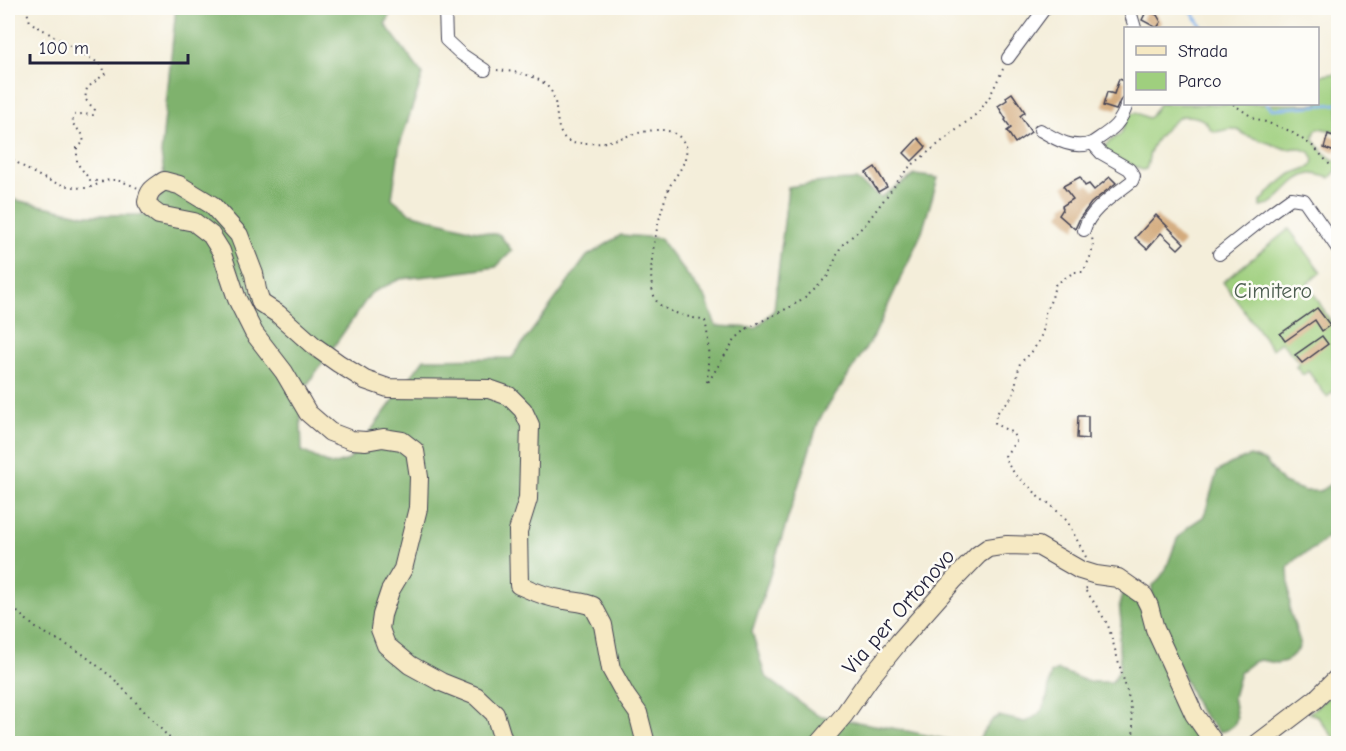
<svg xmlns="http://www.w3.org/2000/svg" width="1346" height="751" viewBox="0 0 1346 751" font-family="'Comic Neue',sans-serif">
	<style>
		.green { fill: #9fcf7e; stroke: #60785c; stroke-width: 1.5 }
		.forest { fill: #7fb26d; stroke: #506a54; stroke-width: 1.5 }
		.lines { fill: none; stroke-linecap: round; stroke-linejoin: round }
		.stream { stroke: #81b2ed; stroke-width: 3 }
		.building { fill: #d3aa7d }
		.lane-casing { stroke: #424153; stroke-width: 8 }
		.street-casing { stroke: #424153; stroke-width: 14 }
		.secondary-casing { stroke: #424153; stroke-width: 20 }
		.path { stroke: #424153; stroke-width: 2; stroke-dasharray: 1.5 4.5; stroke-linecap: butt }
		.lane { stroke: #fff; stroke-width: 6 }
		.street { stroke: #fff; stroke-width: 12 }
		.secondary { stroke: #f6e9c3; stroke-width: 18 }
		.labels { text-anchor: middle; stroke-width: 5; stroke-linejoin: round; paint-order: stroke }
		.park-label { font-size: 22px; fill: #4e5f52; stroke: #fdfcf7 }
		.street-label { font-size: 22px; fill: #22223b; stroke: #fdfcf7 }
	</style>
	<rect width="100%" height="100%" fill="#fdfcf7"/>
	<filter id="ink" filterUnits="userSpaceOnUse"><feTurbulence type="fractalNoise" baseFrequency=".0167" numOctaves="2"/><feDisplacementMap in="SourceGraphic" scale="12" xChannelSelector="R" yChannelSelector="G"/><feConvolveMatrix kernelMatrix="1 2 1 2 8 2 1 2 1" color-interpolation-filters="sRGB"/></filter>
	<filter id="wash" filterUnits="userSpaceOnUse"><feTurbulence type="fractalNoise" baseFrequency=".008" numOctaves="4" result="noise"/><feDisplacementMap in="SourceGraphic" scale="24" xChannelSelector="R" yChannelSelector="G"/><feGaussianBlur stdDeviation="1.35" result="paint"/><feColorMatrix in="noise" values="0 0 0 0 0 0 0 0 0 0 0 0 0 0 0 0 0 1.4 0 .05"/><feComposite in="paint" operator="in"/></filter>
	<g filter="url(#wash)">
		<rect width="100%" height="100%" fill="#f4eeda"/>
		<g class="green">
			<path d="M1338 73V132L1319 128 1316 130 1313 137C1319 149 1326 157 1338 162V169L1330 178C1323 177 1318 173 1311 174 1290 177 1281 205 1260 207V203L1271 190 1291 174 1310 167 1313 164 1314 159 1310 152 1298 148 1286 149 1245 135C1230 122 1221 135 1213 131 1211 130 1208 126 1207 124 1201 116 1190 116 1181 116 1170 124 1156 137 1151 150 1148 156 1149 163 1146 169L1142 170 1105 153 1102 149C1108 141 1117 138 1121 133 1125 128 1125 119 1129 114L1137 113 1148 118 1151 116 1159 104H1318V76Z"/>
			<path d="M1289 229 1321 272 1308 283 1327 316 1338 330V387L1327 397 1308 371 1303 375 1296 367 1299 362 1281 342 1272 349 1223 282Z"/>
			<path d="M1337 690H1338V743L1317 716 1309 713Z"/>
		</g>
		<g class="forest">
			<path d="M176 8H389V18L385 24 423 75 400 144 392 198 410 213 472 230 500 235 512 251 496 267 447 274 400 279 371 293 300 395 302 451 331 465 349 460 424 359 512 358 587 256 621 235 659 238 706 299 716 326 756 328 774 310 788 187 830 181 856 180 881 197 915 175 938 178 922 232 874 336 819 420 752 632 765 676 817 715 903 730 962 743H8V193L11 199 85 215H149L166 187 161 154Z"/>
			<path d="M1250 456 1265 461 1283 483 1305 491H1320L1338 479V534L1328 537 1315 548 1300 556 1288 567 1290 611 1300 642 1298 650 1286 661 1277 663 1260 660 1253 662 1240 672 1233 697 1237 718 1234 725 1227 730 1219 732 1199 710 1159 624 1152 594V586L1158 581 1166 569 1177 539 1189 526 1203 517 1206 510 1217 472 1230 464Z"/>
			<path d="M1124 593 1134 595 1141 608 1169 686 1197 741 1200 743 975 744 992 720 999 716 1025 722C1051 710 1046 698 1051 673L1058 670 1089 682H1112C1125 665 1118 658 1119 640 1119 634 1122 627 1121 621 1120 610 1117 602 1124 593Z"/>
		</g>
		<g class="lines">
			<g class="stream">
				<path d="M1189 8 1203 28"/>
				<path d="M1267 104 1272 109 1338 104"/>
			</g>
		</g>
		<g id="blocks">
			<g class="building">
				<path d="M1147 10 1157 15 1161 22 1157 28 1142 20Z"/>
				<path d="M1119 79 1125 81V96L1120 101 1116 110 1103 106 1107 92 1114 94Z"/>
				<path d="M1012 93 1025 112 1020 116 1031 132 1015 143 1007 131 1011 128 1005 120 1006 119 998 106 1007 100 1006 97Z"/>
				<path d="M1328 134 1338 138V150H1336L1335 152 1324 148Z"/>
				<path d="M918 138 926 147 912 161 904 153Z"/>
				<path d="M875 167 887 187 878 192 866 173Z"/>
				<path d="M1080 177 1085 186 1089 184 1094 190 1110 177 1116 183 1091 203 1080 218 1075 229 1059 215 1063 209 1062 206 1073 199 1063 186Z"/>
				<path d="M1156 215 1184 243 1178 249 1161 233 1147 249 1135 238Z"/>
				<path d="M1317 308 1330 325 1322 331 1315 320 1285 341 1280 334Z"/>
				<path d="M1322 336 1328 344 1302 363 1295 355Z"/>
				<path d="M1078 416H1088V439L1077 438Z"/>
			</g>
		</g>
	</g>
	<g filter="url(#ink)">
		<use href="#blocks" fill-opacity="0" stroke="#424153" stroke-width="1.5"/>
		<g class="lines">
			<g class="lane-casing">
				<path id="lane" d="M1338 282 1336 287 1338 293"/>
			</g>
			<g class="street-casing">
				<g id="street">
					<path d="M445 8 446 40 461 54 485 70"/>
					<path d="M1129 8 1135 28"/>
					<path d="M1008 58 1045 8"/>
					<path d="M1040 130C1057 140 1073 150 1092 143"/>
					<path d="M1084 230C1090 209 1116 194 1132 181L1134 176 1129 169 1101 153 1092 143C1111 130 1120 126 1127 104"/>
					<path d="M1219 254 1273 211 1291 198 1304 200 1338 249"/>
				</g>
			</g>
			<g class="secondary-casing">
				<g id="secondary">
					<path d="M502 744V737L495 714 476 696 441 682 410 665 386 645 380 629 382 615 390 591 403 569 418 508 419 477 415 451 402 441 383 438 366 441 351 440 330 432 308 413 284 372 254 333 237 299 221 251 211 235 194 222 159 215 151 209 147 202C149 189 154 188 164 181L179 185 212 205 239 235 254 274 257 290 261 303 278 314 314 346 338 363 365 380 388 388 489 389 509 396 523 410 530 425 528 499 518 531 519 585C534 592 549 598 565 600 575 602 584 602 593 606L603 625 611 669 626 696 638 713 646 744"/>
					<path d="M819 744 844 715 869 679 899 642 953 581 978 555 988 548 1007 545 1038 546 1080 570 1096 575 1118 578 1144 596 1149 606 1155 629 1194 714 1215 744"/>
					<path d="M1257 744 1316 699 1338 677"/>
				</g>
			</g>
			<g class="path">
				<path d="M26 8 30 22 100 64 106 73 87 88 85 99 95 110 93 115 82 114 74 115 72 123 82 134 84 142 77 148V163L90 180 105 182"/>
				<path d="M497 70C515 72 540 74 551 91 561 107 551 136 573 143 577 144 582 143 587 143 593 143 599 144 605 142 622 139 651 126 668 131 678 133 683 140 687 148 686 154 685 161 682 166 679 173 673 179 670 186 660 208 641 283 658 303 667 313 691 317 705 321 710 341 708 363 707 384L735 339 748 328 792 306 805 297 828 276 841 246 865 225 907 169 979 112 990 96 1003 69"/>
				<path d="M1233 104 1252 117 1290 131 1314 147 1338 174"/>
				<path d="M8 156C31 173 54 187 84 188 95 188 102 180 111 180 118 179 131 185 138 188"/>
				<path d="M1086 557 1067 521 1050 504 1039 498 1033 490 1015 474 1007 463 1005 456 1016 441 1013 433 995 424 996 414 1013 396 1020 363 1031 353 1039 341 1043 331 1045 313 1052 298 1055 285 1074 272H1083C1089 260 1095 250 1092 238"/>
				<path d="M1087 588 1084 589 1092 599 1108 625 1130 702 1133 726 1134 744"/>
				<path d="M8 604 36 628 80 652 113 678 175 744"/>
			</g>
			<use href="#lane" class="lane"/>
			<use href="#street" class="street"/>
			<use href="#secondary" class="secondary"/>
		</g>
	</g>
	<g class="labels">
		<g class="park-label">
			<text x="1273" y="298">Cimitero</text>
		</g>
		<g class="street-label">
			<text transform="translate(898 611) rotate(-49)" y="8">Via per Ortonovo</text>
		</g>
	</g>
	<rect width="1346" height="751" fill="none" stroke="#fdfcf7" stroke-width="30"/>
	<rect x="1124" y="27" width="195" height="78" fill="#fdfcf7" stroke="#a5a5ac" stroke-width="1.5"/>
	<rect x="1136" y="46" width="30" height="9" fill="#f6e9c3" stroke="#a5a5ac" stroke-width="1.5"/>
	<text x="1178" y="57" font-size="18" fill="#22223b">Strada</text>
	<rect x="1136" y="72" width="30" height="18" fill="#9fcf7e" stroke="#a5a5ac" stroke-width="1.5"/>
	<text x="1178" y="87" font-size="18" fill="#22223b">Parco</text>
	<path d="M30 54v9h158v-9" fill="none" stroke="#22223b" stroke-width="3"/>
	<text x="39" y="54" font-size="18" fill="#22223b" stroke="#fdfcf7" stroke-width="4.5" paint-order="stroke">100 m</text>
</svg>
